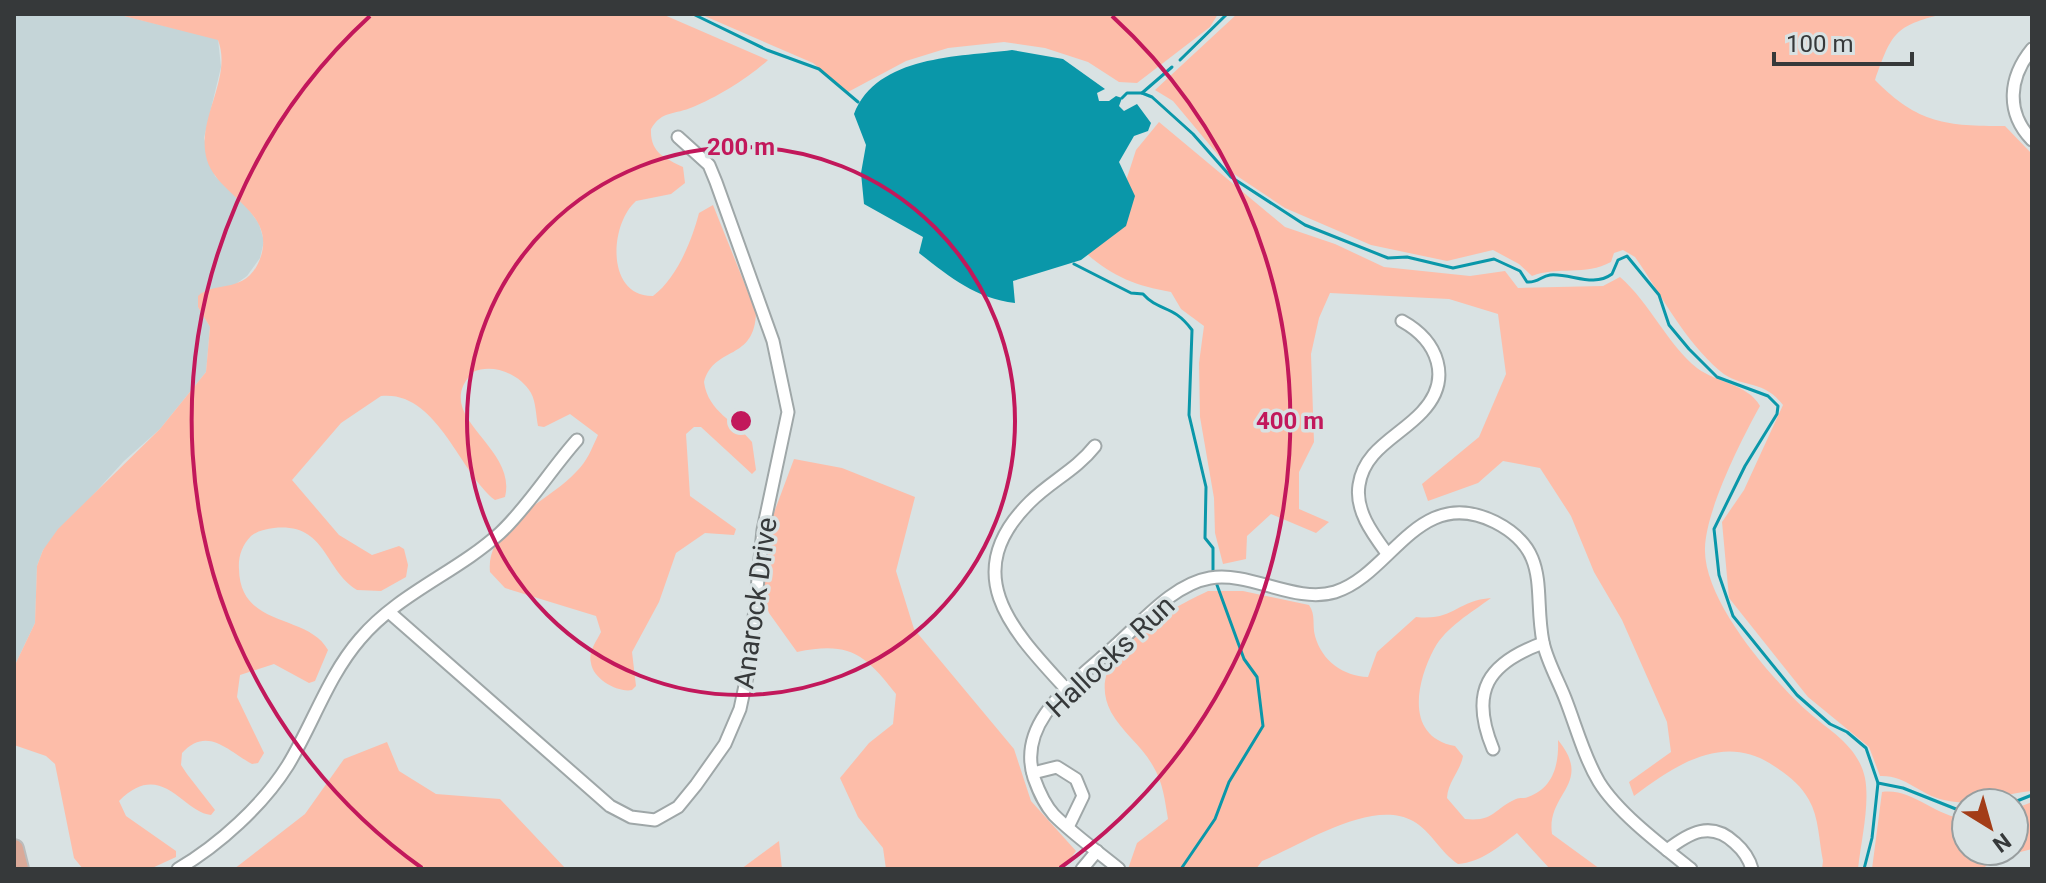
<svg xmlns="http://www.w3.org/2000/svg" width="2046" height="883" viewBox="0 0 2046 883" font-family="Roboto,sans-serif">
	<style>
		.built { fill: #c5d5d8 }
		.green { fill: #fdbda9 }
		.water { fill: #0a97a9 }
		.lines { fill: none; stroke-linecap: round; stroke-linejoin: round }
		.stream { stroke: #0a97a9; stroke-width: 3 }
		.minor-casing { stroke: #9fa7a8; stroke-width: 15 }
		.primary-casing { stroke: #bbbcbc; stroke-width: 22 }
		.minor { stroke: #fff; stroke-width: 11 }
		.primary { stroke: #daa998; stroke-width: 18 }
		.ring { fill: none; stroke: #c2185b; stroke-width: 4 }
		.labels { text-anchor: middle; stroke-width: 7; stroke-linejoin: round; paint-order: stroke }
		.street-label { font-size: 28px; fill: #36393a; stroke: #d9e2e3 }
		.centre { fill: #c2185b; stroke: #d9e2e3; stroke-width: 4 }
		.ring-label { font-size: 24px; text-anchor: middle; font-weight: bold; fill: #c2185b; stroke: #d9e2e3; stroke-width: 7; stroke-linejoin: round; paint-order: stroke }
	</style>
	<rect width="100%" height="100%" fill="#d9e2e3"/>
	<path class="built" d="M14 14H116L218 39 221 67 204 138 215 176 245 204 259 224 264 241 260 258 247 276 233 286 206 290 198 307 210 327 206 372 160 429 124 461 43 550 37 566 35 623 14 667Z"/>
	<g class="green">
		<path d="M116 14H662L768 60C750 77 716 98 693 107 675 115 662 110 651 129 650 153 665 158 683 167L685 183 671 194 636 201C609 225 606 297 653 296 677 278 692 240 699 213L713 205 756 312C755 362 714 345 704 382 708 412 735 421 752 442L756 470 752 474 701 427H694L686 434 690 496 736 529 734 535 705 533 676 553 659 602 632 652 636 686 632 690C618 693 593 679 591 663 588 652 596 642 601 632L596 616 505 588 490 572C485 525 550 501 576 472 587 462 592 448 598 435L570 414 544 427 538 426C536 416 536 402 531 393 520 374 493 363 473 372 429 417 518 445 505 497L495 500C459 472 437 390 381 396L341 423 292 480 339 535 372 555 399 546 404 549 408 565 406 577 381 591 357 590C323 569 327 523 274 528 266 529 257 531 251 536 242 545 238 557 239 569 240 629 308 613 328 650L315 681 309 683 274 664 240 675 237 697 264 753 258 763 252 764C227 750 207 726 182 753L181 765 187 774 215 810 211 815C183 813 162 758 119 801L126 816 176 851V857L150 869H83L74 858 55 764 46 756 14 745V667L35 623 37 566 43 550 58 529 160 429 206 372 210 327 198 307V296C215 280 248 296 261 256 275 211 218 196 207 160 195 120 233 79 218 40Z"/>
		<path d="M700 14H1218L1210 27 1137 83 1119 82 1088 62 1045 48 1004 42 948 48 906 61 848 92 813 63Z"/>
		<path d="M1237 14H1943C1894 26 1892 33 1875 80 1918 124 1947 126 2005 126L2032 154V791C2002 793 1976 808 1944 800 1920 795 1906 775 1880 776L1869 747 1808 697 1729 598 1722 522 1744 490 1783 405C1762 378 1741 389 1720 371 1683 339 1663 297 1635 257L1623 250 1614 253 1611 262C1585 276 1558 266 1532 276L1519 264 1493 250 1447 261 1371 245 1285 208 1234 174 1173 101 1155 90Z"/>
		<path d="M1159 122 1285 227 1335 244 1384 267 1470 276 1505 271 1518 288 1603 286 1620 277C1650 303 1668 345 1697 368 1717 383 1748 384 1760 406 1741 440 1706 510 1705 548 1703 600 1770 677 1806 710 1829 731 1858 745 1865 778 1870 805 1861 841 1858 869H1822L1823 861C1819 842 1819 817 1809 800 1801 785 1789 776 1774 766 1725 732 1676 764 1634 796L1629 782 1671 752 1667 722 1622 620 1594 572 1571 516 1540 468 1503 461 1478 483 1428 501 1422 484 1479 437 1506 374 1498 314 1449 299 1330 293 1319 318 1311 354 1314 442 1299 472V509L1329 522 1316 533 1271 514 1247 536 1246 559 1223 564 1215 533 1214 498 1200 417 1199 363 1204 326 1181 309 1171 292C1137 286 1113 277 1087 254L1124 187 1136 150Z"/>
		<path d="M794 459 842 468 915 497 896 571 914 629 1014 749 1031 801 1076 851 1063 869H886L883 848 858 817 840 778 869 743 893 724 896 694C865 654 849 641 797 652L769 613 761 591 769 526Z"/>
		<path d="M1208 591H1243L1309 605C1316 615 1312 624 1315 636 1322 661 1343 676 1368 677L1377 652 1416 617C1455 621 1455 601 1491 598 1471 613 1446 627 1434 649 1415 685 1406 737 1455 746L1463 756C1460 772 1448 781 1447 798L1465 819C1495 822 1493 809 1516 799 1520 797 1524 799 1528 797 1554 788 1559 763 1558 740 1594 784 1546 793 1552 834L1600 869H1550L1517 833C1498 847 1482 862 1458 864 1440 852 1431 831 1413 821 1371 798 1302 845 1262 861L1256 869H1128L1137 843 1168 819C1165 801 1163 782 1153 766 1142 746 1122 732 1111 712 1081 655 1166 611 1208 591Z"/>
		<path d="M387 742 399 771 436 794 500 799 566 869H234L305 814 344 759Z"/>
		<path d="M1882 792C1913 788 1935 817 1966 819V851H2014V809L2032 802V849L1997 858 1982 869H1872Z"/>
		<path d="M779 841 782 869H741Z"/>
	</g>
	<path class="water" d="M1012 50 1063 59 1105 89 1097 93 1099 101H1109L1116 96 1122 98 1119 106 1124 111 1137 104 1151 123 1148 131 1134 136 1119 162 1135 196 1126 226 1081 260 1013 281 1015 303C975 298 951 278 919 253L923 237 864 204 861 173 866 145 854 114C877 55 959 57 1012 50Z"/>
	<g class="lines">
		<g class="stream">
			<path d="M693 14 767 50 819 69 858 102"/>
			<path d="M1180 60 1227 14"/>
			<path d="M1142 93 1172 67"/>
			<path d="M1122 98 1127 93H1142L1152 97 1193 134 1231 177 1305 225 1388 258 1407 257 1453 268 1494 259 1520 271 1527 282C1538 283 1541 276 1550 275 1571 273 1593 288 1612 274L1618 260 1627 256 1659 295 1669 325 1689 349 1717 377 1768 396 1778 406 1777 414 1745 466 1714 529 1719 575 1733 616 1797 695 1830 724 1847 732 1866 748 1878 783 1903 788 1966 813"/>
			<path d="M1074 264 1131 293 1143 294C1159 312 1173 304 1192 330L1189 415 1206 487 1205 538 1213 548V570"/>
			<path d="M2012 803 2032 795"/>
			<path d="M1181 869 1215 819 1229 782 1263 726 1257 677 1244 659 1217 585"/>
			<path d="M1864 869 1872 838 1878 783"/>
		</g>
		<g class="minor-casing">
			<g id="minor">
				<path d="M2032 49C2009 77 2005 112 2032 140"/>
				<path d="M1386 552C1372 533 1355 510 1359 485 1364 449 1400 436 1422 412 1453 379 1438 341 1402 321"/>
				<path d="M389 612 610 806 631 817 655 820 678 807 696 785 725 744 740 709 749 667 763 530 788 412 773 341 716 182 709 165 678 137"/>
				<path d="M1067 690C1014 632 956 575 1030 502 1051 481 1076 470 1095 446"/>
				<path d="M1493 749C1469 691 1488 663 1543 643"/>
				<path d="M1033 773 1057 767 1076 779 1083 796 1068 827"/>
				<path d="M1667 850C1689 833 1711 820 1735 843 1743 850 1749 858 1752 869"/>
				<path d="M178 869C219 845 263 805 288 765 313 724 328 676 360 639 399 593 456 573 500 533 528 507 551 469 577 440"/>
				<path d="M1082 869 1097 851"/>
				<path d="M1119 869C1097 851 1074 835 1054 815 1044 804 1039 792 1034 778 1015 719 1080 679 1117 644 1143 621 1174 584 1210 578 1250 571 1295 604 1335 592 1392 574 1418 484 1495 522 1552 551 1533 592 1543 642 1547 661 1558 680 1565 698 1576 726 1584 757 1599 782 1618 813 1662 846 1691 869"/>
			</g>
		</g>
		<g class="primary-casing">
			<path id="primary" d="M14 849 19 869"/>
		</g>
		<use href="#minor" class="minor"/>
		<use href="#primary" class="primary"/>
	</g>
	<g class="ring">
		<circle cx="741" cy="421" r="274"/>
		<path d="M422 868A549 549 0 0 1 370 16M1112 16A549 549 0 0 1 1060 868"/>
	</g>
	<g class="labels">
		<g class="street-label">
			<text transform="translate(755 603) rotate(-82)" y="10">Anarock Drive</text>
			<text transform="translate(1110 656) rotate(-43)" y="10">Hallocks Run</text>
		</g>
	</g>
	<circle cx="741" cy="421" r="12" class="centre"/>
	<g class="ring-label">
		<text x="741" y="155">200 m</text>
		<text x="1290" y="429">400 m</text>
	</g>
	<rect width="2046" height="883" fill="none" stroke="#36393a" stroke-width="32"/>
	<g transform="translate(1990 827) rotate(143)"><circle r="38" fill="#d9e2e3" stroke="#989e9f" stroke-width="2"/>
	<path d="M0-6L14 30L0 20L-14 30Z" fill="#a33d18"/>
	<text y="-12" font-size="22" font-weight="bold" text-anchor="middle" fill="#36393a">N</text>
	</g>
	<path d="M1774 52v12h138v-12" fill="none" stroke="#36393a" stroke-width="4"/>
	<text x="1786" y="52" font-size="24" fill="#36393a" stroke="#d9e2e3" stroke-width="6" paint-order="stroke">100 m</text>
</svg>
